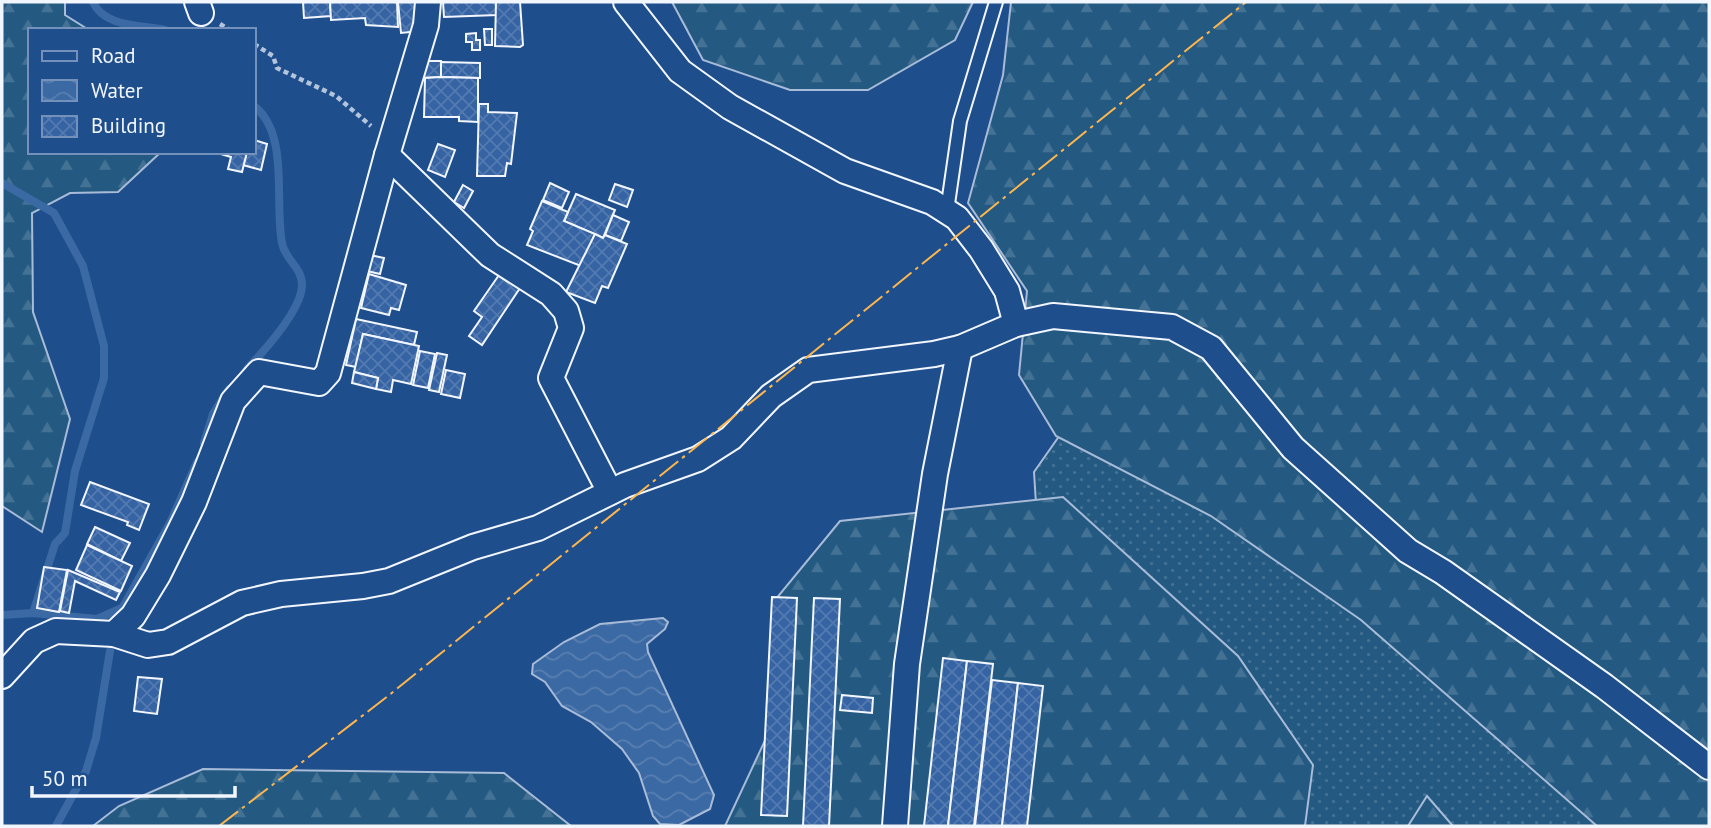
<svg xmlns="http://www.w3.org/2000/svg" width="1711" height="828" viewBox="0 0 1711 828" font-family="'PT Sans',sans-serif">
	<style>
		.grass { fill: url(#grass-dots); stroke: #a8bbd7; stroke-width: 2 }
		.forest { fill: url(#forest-firs); stroke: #a8bbd7; stroke-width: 2 }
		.water { fill: url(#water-waves); stroke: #a8bbd7; stroke-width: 2 }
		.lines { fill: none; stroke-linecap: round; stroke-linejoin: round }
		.stream { stroke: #3b69a3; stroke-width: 8 }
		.building { fill: url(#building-cross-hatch); stroke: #f2f6ff; stroke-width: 2 }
		.lane-casing { stroke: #f2f6ff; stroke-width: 16 }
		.street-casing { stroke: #f2f6ff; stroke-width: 28 }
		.path { stroke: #b3c4dc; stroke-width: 4.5; stroke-dasharray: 5 3.5; stroke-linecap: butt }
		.lane { stroke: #1f4e8c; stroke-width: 12 }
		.street { stroke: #1f4e8c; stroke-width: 24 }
		.power { stroke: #ffb74d; stroke-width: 2; stroke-dasharray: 24 5 3.5 5; stroke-linecap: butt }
	</style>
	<defs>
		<pattern id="grass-dots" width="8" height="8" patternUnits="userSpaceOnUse" patternTransform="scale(1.75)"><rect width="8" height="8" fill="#245a82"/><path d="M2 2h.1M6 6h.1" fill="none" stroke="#447295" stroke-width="1.8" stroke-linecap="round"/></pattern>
		<pattern id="forest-firs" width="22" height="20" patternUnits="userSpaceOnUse" patternTransform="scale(1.75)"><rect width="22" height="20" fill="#245a82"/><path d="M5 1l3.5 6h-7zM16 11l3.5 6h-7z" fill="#447295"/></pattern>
		<pattern id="water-waves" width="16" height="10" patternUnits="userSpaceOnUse" patternTransform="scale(1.75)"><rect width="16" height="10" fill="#3b69a3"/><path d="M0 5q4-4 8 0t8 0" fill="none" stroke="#587fb1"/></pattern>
		<pattern id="building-cross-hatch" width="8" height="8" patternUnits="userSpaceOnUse" patternTransform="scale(1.75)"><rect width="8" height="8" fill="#3563a3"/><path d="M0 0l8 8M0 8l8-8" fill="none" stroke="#537ab1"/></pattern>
	</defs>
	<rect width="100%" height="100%" fill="#1f4e8c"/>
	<path class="grass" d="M1086 398 1709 826H1150L1040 567 1034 472Z"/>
	<g class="forest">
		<path d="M2 2H65V15L89 30H30V152H161L118 192 70 193 32 213 33 312 70 419 42 532 2 506Z"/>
		<path d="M672 2H973L955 40 868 90H790L703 60Z"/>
		<path d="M1011 2H1709V826H1597L1361 620 1211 516 1056 436 1019 375 1027 291 968 203 1003 75Z"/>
		<path d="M1063 497 1238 656 1313 765 1305 826H725L783 702 775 600 840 521Z"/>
		<path d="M203 769 504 773 571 826H93L119 806Z"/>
		<path d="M1427 796 1453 826H1408Z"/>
	</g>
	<path class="water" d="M663 618 668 622 665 629 647 644 648 652 714 795 710 809 679 825 660 824 653 816 639 773 622 749 591 722 562 706 545 682 532 674 533 664 564 642 600 624Z"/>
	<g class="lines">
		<g class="stream">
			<path d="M93 2C104 27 141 25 165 30"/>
			<path d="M2 183 54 213 83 266 104 346V378L75 471 65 533 55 544 33 613"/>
			<path d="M247 369C264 351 302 310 302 285 302 267 285 260 282 243 274 202 290 134 254 106"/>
			<path d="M204 443 213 414 229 389"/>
			<path d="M120 612 170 523 197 462"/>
			<path d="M2 615 33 613 97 619 122 608"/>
			<path d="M56 826 86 771 96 738 110 651"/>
		</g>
	</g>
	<g class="building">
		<path d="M303 2H330L331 16 304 18Z"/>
		<path d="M330 2H397L398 27 366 25 365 18 331 20Z"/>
		<path d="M398 2H422L419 31 401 33Z"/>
		<path d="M443 2H496L497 15 444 17Z"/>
		<path d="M496 2H520L523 45 520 47 495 46Z"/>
		<path d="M484 29H492V45H485Z"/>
		<path d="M476 33V40H480V50H472V42H466V34Z"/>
		<path d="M422 61H441V77L422 78Z"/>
		<path d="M441 62 480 63V78L441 77Z"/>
		<path d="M441 77 478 78V122L459 121V117H424L425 78Z"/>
		<path d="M479 104H488V112L517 113 511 164 507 163 505 176H477Z"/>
		<path d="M254 140 267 144 261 170 243 165 247 152H254Z"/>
		<path d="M438 144 455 150 445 177 428 170Z"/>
		<path d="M214 152H247L242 172 228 169 231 157Z"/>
		<path d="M550 183 569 192 562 208 543 200Z"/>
		<path d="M615 184 633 190 627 207 609 200Z"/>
		<path d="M463 185 473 191 464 208 454 202Z"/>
		<path d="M576 194 615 210 603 238 564 221Z"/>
		<path d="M542 201 568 212 564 221 595 234 581 266 527 245 533 231 530 229Z"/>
		<path d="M613 215 629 222 621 241 605 235Z"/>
		<path d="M595 234 603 238 605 235 627 244 608 288 602 286 595 303 566 292Z"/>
		<path d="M370 255 384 258 380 274 367 271Z"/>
		<path d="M369 274 406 285 399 310 391 308 389 315 361 308Z"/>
		<path d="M499 275 520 288 482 345 469 336 482 317 474 311Z"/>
		<path d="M356 319 417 332 414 345 363 334 356 367 346 365Z"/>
		<path d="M363 334 419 346 411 384 393 380 391 392 376 389 378 378 354 372Z"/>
		<path d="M420 351 435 354 428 388 413 385Z"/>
		<path d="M437 353 447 355 439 392 429 390Z"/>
		<path d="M446 370 465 374 460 398 441 394Z"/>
		<path d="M354 372 378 378 376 389 352 383Z"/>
		<path d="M90 482 149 504 139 530 127 525 128 522 81 505Z"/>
		<path d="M95 527 130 543 121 561 87 544Z"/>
		<path d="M87 545 132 566 121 591 76 570Z"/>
		<path d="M44 567 67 570 59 612 37 608Z"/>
		<path d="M68 570 120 592 116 600 75 581 69 613 60 611Z"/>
		<path d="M772 597 797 598 787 816 761 815Z"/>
		<path d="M814 598 840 599 829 826H803Z"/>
		<path d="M943 658 967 661 948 826H924Z"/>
		<path d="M967 661 993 664 974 826H948Z"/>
		<path d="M138 677 162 679 157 714 134 711Z"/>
		<path d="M992 680 1018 683 1002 826H975Z"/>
		<path d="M1018 683 1043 686 1027 826H1002Z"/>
		<path d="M842 695 873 698 872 713 840 710Z"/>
	</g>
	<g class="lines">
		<g class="lane-casing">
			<path id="lane" d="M947 211 960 121 996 2"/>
		</g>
		<g class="street-casing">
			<g id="street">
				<path d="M197 2 201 13"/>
				<path d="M626 2 680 71 730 107 845 171 932 202 957 218 981 249 1007 291 1016 324"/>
				<path d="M387 155 490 255 551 294 566 311 571 328 551 378 610 492"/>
				<path d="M114 634 133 616 158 575 194 502 233 401 259 372 319 383 328 373 387 155 426 25 428 2"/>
				<path d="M2 676 34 641 56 631 114 634 148 645 168 642 242 603 281 594 363 586 389 581 473 547 538 528 625 485 698 459 731 438 771 396 808 370 934 354 960 348 1016 324 1053 316 1172 327 1211 348 1293 448 1408 551 1443 572 1604 686 1709 767"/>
				<path d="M895 826 907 664 935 474 960 348"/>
			</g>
		</g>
		<g class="path">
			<path d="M220 24 230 30"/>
			<path d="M254 44 273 56 277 68 336 96 371 126"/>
		</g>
		<use href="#lane" class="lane"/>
		<use href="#street" class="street"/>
		<path class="power" d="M219 826 388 696 1246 2"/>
	</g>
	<rect width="1711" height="828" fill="none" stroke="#f2f6ff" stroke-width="7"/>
	<rect x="28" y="28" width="228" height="126" fill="#1f4e8c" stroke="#7391ba" stroke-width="2"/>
	<rect x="42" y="51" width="35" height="10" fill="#1f4e8c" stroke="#7391ba" stroke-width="2"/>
	<text x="91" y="63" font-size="21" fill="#f2f6ff">Road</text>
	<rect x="42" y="80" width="35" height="21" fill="url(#water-waves)" stroke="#7391ba" stroke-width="2"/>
	<text x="91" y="98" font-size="21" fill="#f2f6ff">Water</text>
	<rect x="42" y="116" width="35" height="21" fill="url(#building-cross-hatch)" stroke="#7391ba" stroke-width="2"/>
	<text x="91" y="133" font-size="21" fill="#f2f6ff">Building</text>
	<path d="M32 786v10h203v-10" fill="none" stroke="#f2f6ff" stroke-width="3.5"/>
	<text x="42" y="786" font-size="21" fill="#f2f6ff" stroke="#1f4e8c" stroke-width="5" paint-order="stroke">50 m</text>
</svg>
